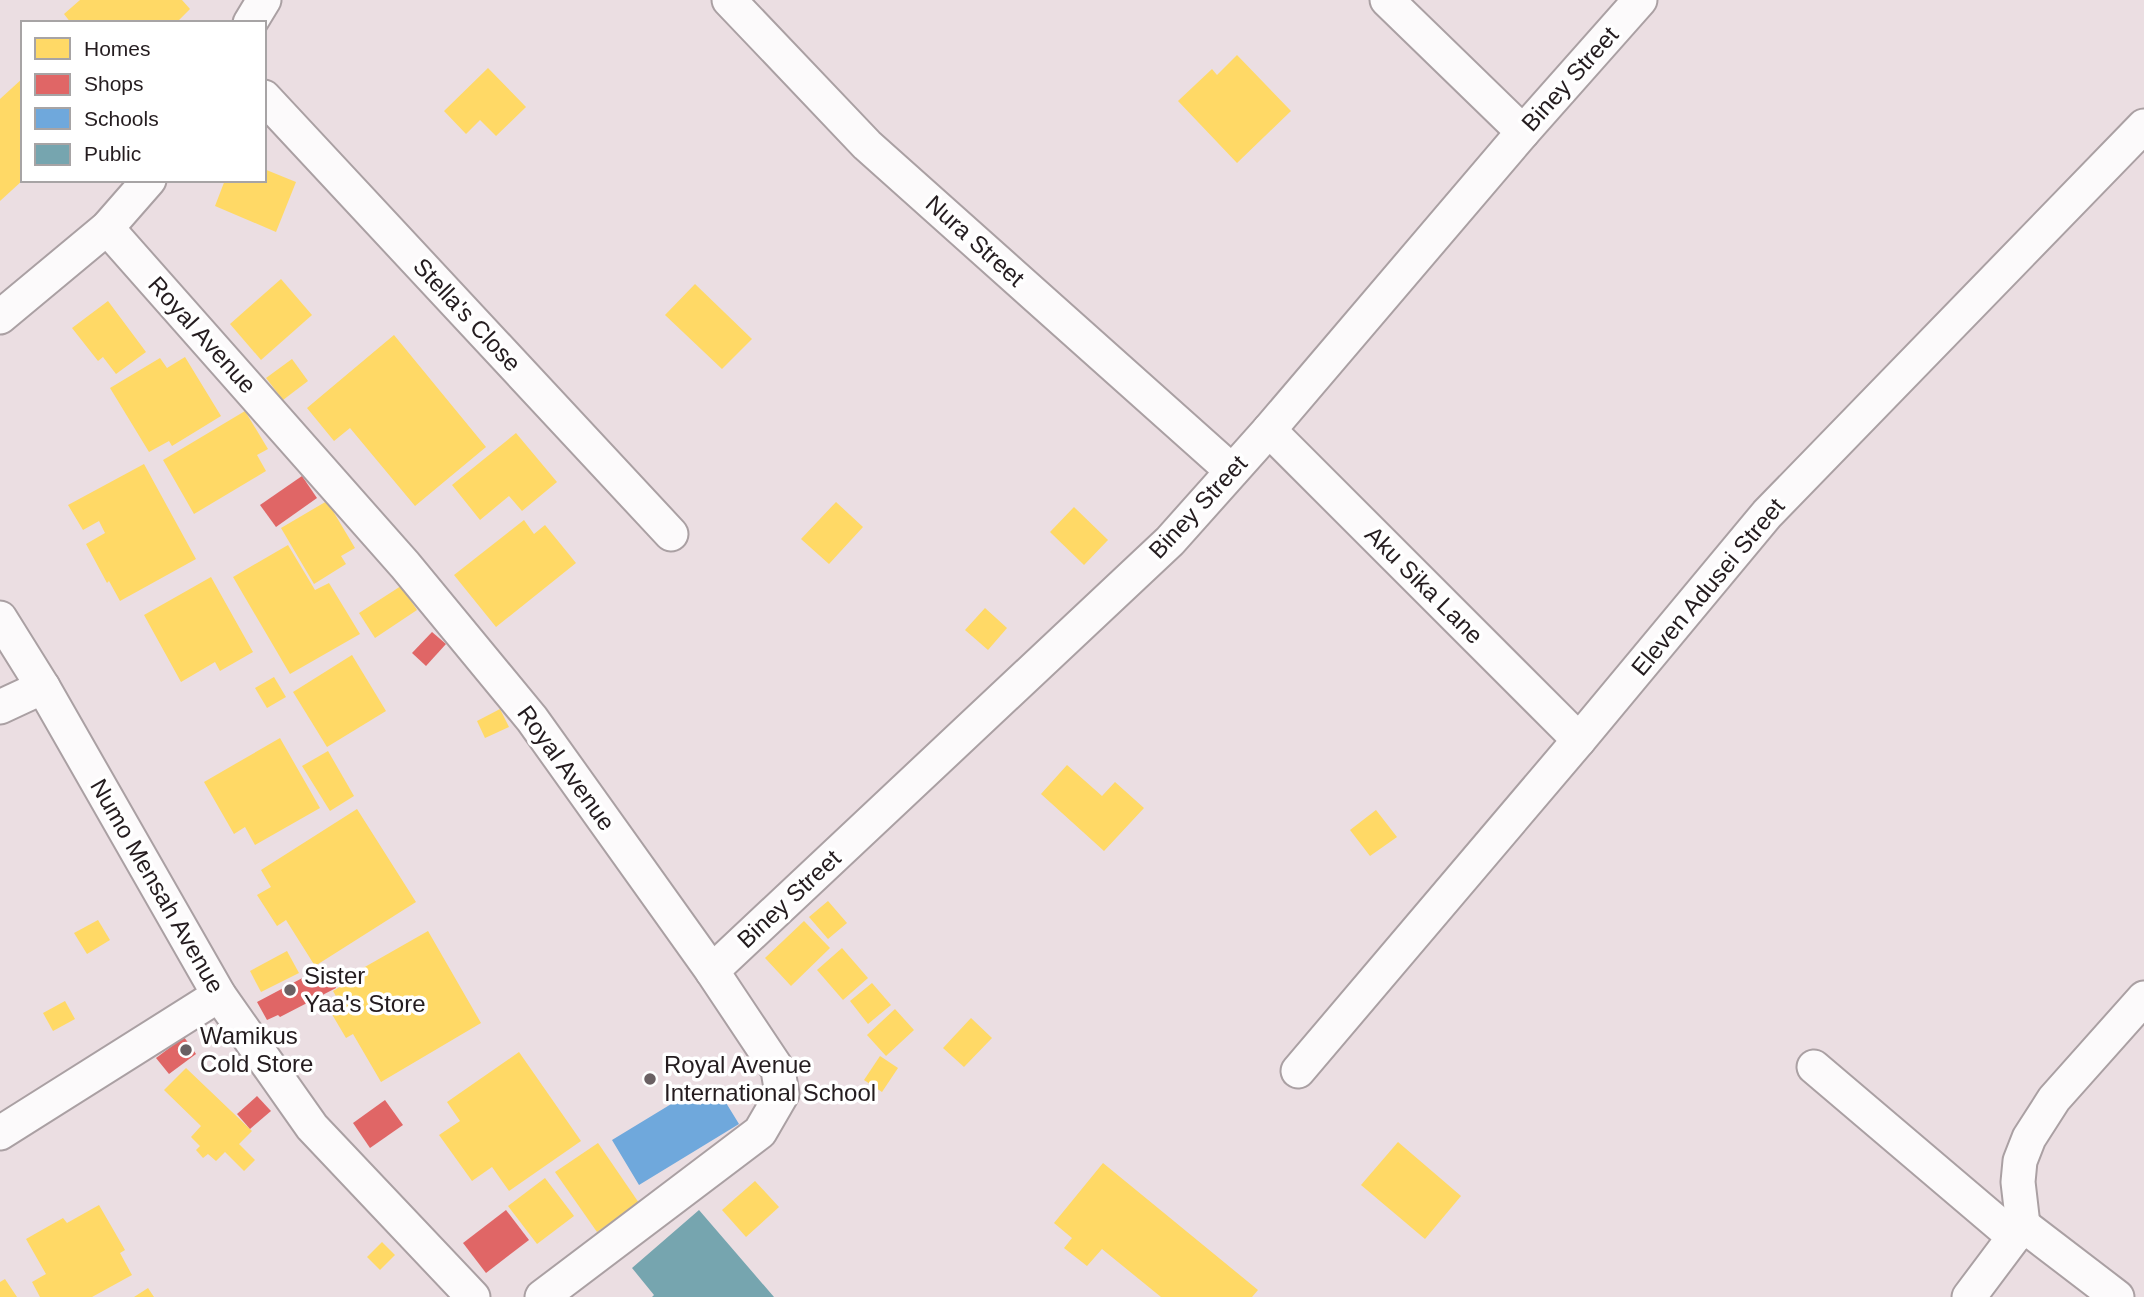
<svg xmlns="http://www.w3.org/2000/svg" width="2144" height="1297" viewBox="0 0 2144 1297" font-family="Arial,sans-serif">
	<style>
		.homes { fill: #ffd966 }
		.shops { fill: #e06666 }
		.schools { fill: #6fa8dc }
		.public { fill: #76a5af }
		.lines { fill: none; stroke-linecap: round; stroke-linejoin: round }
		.minor-casing { stroke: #aaa0a3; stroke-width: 37 }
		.minor { stroke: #fcfafb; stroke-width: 33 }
		.poi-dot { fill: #6a6063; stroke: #fff; stroke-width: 2.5 }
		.labels { text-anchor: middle; stroke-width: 7; stroke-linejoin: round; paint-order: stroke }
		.street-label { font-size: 24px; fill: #241c1f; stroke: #fff }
		.poi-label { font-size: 24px; fill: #241c1f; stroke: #fff; text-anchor: start }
	</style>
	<rect width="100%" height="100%" fill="#ebdee2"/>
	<g class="homes">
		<path d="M80 0H182L190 9 178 21 180 23H71L64 14Z"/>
		<path d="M1237 55 1291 111 1237 163 1178 101 1212 69 1217 75Z"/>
		<path d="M488 68 526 107 496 136 480 120 466 134 444 111Z"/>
		<path d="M23 78V180L0 201V99Z"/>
		<path d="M264 169 296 182 276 232 215 206 225 180H264Z"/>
		<path d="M281 279 312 315 261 360 230 324Z"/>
		<path d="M695 284 752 339 722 369 665 315Z"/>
		<path d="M108 301 146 352 116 374 103 357 98 361 72 328Z"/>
		<path d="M394 335 486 447 415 506 350 428 334 441 307 408Z"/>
		<path d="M185 357 221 416 172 446 169 441 149 452 110 388 160 358 167 368Z"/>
		<path d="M292 359 308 381 283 400 266 378Z"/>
		<path d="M245 411 268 449 257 455 266 471 194 514 163 460Z"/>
		<path d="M516 433 557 482 522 511 509 496 480 520 452 485Z"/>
		<path d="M144 464 196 559 120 601 109 581 107 583 86 544 105 533 99 521 83 530 68 505Z"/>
		<path d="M327 501 355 548 341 556 346 564 314 584 281 528Z"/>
		<path d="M836 502 863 527 829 564 801 539Z"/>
		<path d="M1074 507 1108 540 1084 565 1050 532Z"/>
		<path d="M524 520 534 534 545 525 576 563 496 627 454 575Z"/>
		<path d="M288 545 315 590 329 583 360 634 290 674 233 577Z"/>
		<path d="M211 577 253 652 220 671 215 662 181 682 144 615Z"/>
		<path d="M401 586 417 610 375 638 359 613Z"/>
		<path d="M985 608 1007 628 988 650 965 630Z"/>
		<path d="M352 655 386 711 327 747 293 692Z"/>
		<path d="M274 677 286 697 267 708 255 688Z"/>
		<path d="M500 709 509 727 485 738 477 721Z"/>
		<path d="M280 738 320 808 255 845 245 827 234 834 204 782Z"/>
		<path d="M328 751 354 796 330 811 302 766Z"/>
		<path d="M1067 765 1102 796 1115 782 1144 808 1104 851 1041 794Z"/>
		<path d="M357 809 416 902 315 966 286 920 277 926 257 895 271 887 261 870Z"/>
		<path d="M1376 810 1397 837 1370 856 1350 830Z"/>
		<path d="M828 901 847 923 828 939 809 917Z"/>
		<path d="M98 920 110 940 87 954 74 933Z"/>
		<path d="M804 921 830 948 791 986 765 958Z"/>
		<path d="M428 931 481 1023 381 1082 353 1034 346 1038 330 1011 341 1005 333 991 358 976 356 972Z"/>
		<path d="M842 948 868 978 843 1000 817 970Z"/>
		<path d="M287 951 299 973 261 992 250 971Z"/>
		<path d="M872 983 891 1005 868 1024 850 1001Z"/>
		<path d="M65 1001 75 1019 53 1031 43 1013Z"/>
		<path d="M895 1009 914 1030 886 1056 867 1035Z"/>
		<path d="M971 1018 992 1038 964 1067 943 1048Z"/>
		<path d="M519 1052 581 1141 509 1191 492 1167 472 1181 439 1135 460 1121 447 1102Z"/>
		<path d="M880 1056 898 1068 882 1092 864 1080Z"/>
		<path d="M186 1068 252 1131 239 1144 255 1160 244 1171 225 1152 216 1161 208 1154 203 1158 196 1150 200 1146 191 1137 201 1126 164 1090Z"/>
		<path d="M1398 1142 1461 1196 1425 1239 1361 1185Z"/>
		<path d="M598 1143 639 1203 597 1232 555 1172Z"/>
		<path d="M1103 1163 1258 1290 1252 1297H1161L1102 1249 1087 1266 1064 1248 1072 1238 1054 1223Z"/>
		<path d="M545 1178 574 1216 537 1244 508 1206Z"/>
		<path d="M755 1181 779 1207 746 1237 722 1210Z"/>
		<path d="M99 1205 125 1250 120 1253 132 1275 92 1297H40L32 1282 46 1274 26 1239 63 1218 67 1223Z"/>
		<path d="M382 1242 395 1255 380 1270 367 1257Z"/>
		<path d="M5 1279 17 1297H0V1282Z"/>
		<path d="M148 1288 154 1297H134Z"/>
	</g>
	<g class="shops">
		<path d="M302 476 317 498 276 527 260 505Z"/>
		<path d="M432 632 446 644 426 666 412 653Z"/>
		<path d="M325 966 336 988 280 1017 278 1015 267 1020 257 1002Z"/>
		<path d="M184 1037 196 1054 169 1074 156 1058Z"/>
		<path d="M257 1096 271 1111 250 1129 237 1114Z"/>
		<path d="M385 1100 403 1125 370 1148 353 1123Z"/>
		<path d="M506 1210 529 1240 486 1273 463 1243Z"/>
	</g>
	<path class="schools" d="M691 1092 700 1105 720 1093 739 1124 639 1185 612 1140Z"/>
	<path class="public" d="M699 1210 774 1297H652L654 1295 632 1268Z"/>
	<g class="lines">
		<g class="minor-casing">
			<g id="minor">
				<path d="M729 0 867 145 1232 471"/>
				<path d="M1387 0 1523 132"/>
				<path d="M250 23 264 0"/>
				<path d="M264 97 671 534"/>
				<path d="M107 228 405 565 532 719 712 971 778 1070 782 1094 760 1132 542 1297"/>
				<path d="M0 317 107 228 149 180"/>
				<path d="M1269 430 1579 740"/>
				<path d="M0 618 43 687 219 995 312 1127 473 1297"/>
				<path d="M0 707 43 687"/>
				<path d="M712 971 1170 541 1269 430 1523 132 1640 0"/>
				<path d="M1814 1067 2014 1237"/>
				<path d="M1298 1071 1579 740 1767 514 2144 126"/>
				<path d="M0 1133 219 995"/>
				<path d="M2023 1225 2117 1297"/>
				<path d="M1969 1297 2023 1225 2018 1182 2020 1161 2029 1138 2054 1099 2144 998"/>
			</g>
		</g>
		<use href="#minor" class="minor"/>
	</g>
	<g class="poi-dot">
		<circle cx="290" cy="990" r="7"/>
		<circle cx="186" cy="1050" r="7"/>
		<circle cx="650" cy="1079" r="7"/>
	</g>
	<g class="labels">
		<g class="street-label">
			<text transform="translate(1570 79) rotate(-48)" y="8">Biney Street</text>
			<text transform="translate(975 241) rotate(42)" y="8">Nura Street</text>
			<text transform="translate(467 315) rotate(47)" y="8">Stella's Close</text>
			<text transform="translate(202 335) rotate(48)" y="8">Royal Avenue</text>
			<text transform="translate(1198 507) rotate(-47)" y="8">Biney Street</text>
			<text transform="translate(1424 585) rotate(45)" y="8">Aku Sika Lane</text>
			<text transform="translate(1708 587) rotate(-50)" y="8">Eleven Adusei Street</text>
			<text transform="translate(566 768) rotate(54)" y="8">Royal Avenue</text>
			<text transform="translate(157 886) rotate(60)" y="8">Numo Mensah Avenue</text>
			<text transform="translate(789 899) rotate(-43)" y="8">Biney Street</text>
		</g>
		<g class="poi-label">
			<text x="304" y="984">Sister<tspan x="304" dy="28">Yaa's Store</tspan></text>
			<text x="200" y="1044">Wamikus<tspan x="200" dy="28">Cold Store</tspan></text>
			<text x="664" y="1073">Royal Avenue<tspan x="664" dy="28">International School</tspan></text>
		</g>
	</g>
	<rect x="21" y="21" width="245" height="161" fill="#ffffff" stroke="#a7a4a5" stroke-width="2"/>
	<rect x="35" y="38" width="35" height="21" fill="#ffd966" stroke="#a7a4a5" stroke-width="2"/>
	<text x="84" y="56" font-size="21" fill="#241c1f">Homes</text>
	<rect x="35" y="74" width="35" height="21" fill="#e06666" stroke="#a7a4a5" stroke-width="2"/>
	<text x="84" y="91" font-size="21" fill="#241c1f">Shops</text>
	<rect x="35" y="108" width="35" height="21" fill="#6fa8dc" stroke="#a7a4a5" stroke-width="2"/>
	<text x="84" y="126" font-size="21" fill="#241c1f">Schools</text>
	<rect x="35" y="144" width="35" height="21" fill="#76a5af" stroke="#a7a4a5" stroke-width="2"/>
	<text x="84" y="161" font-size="21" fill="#241c1f">Public</text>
</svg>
